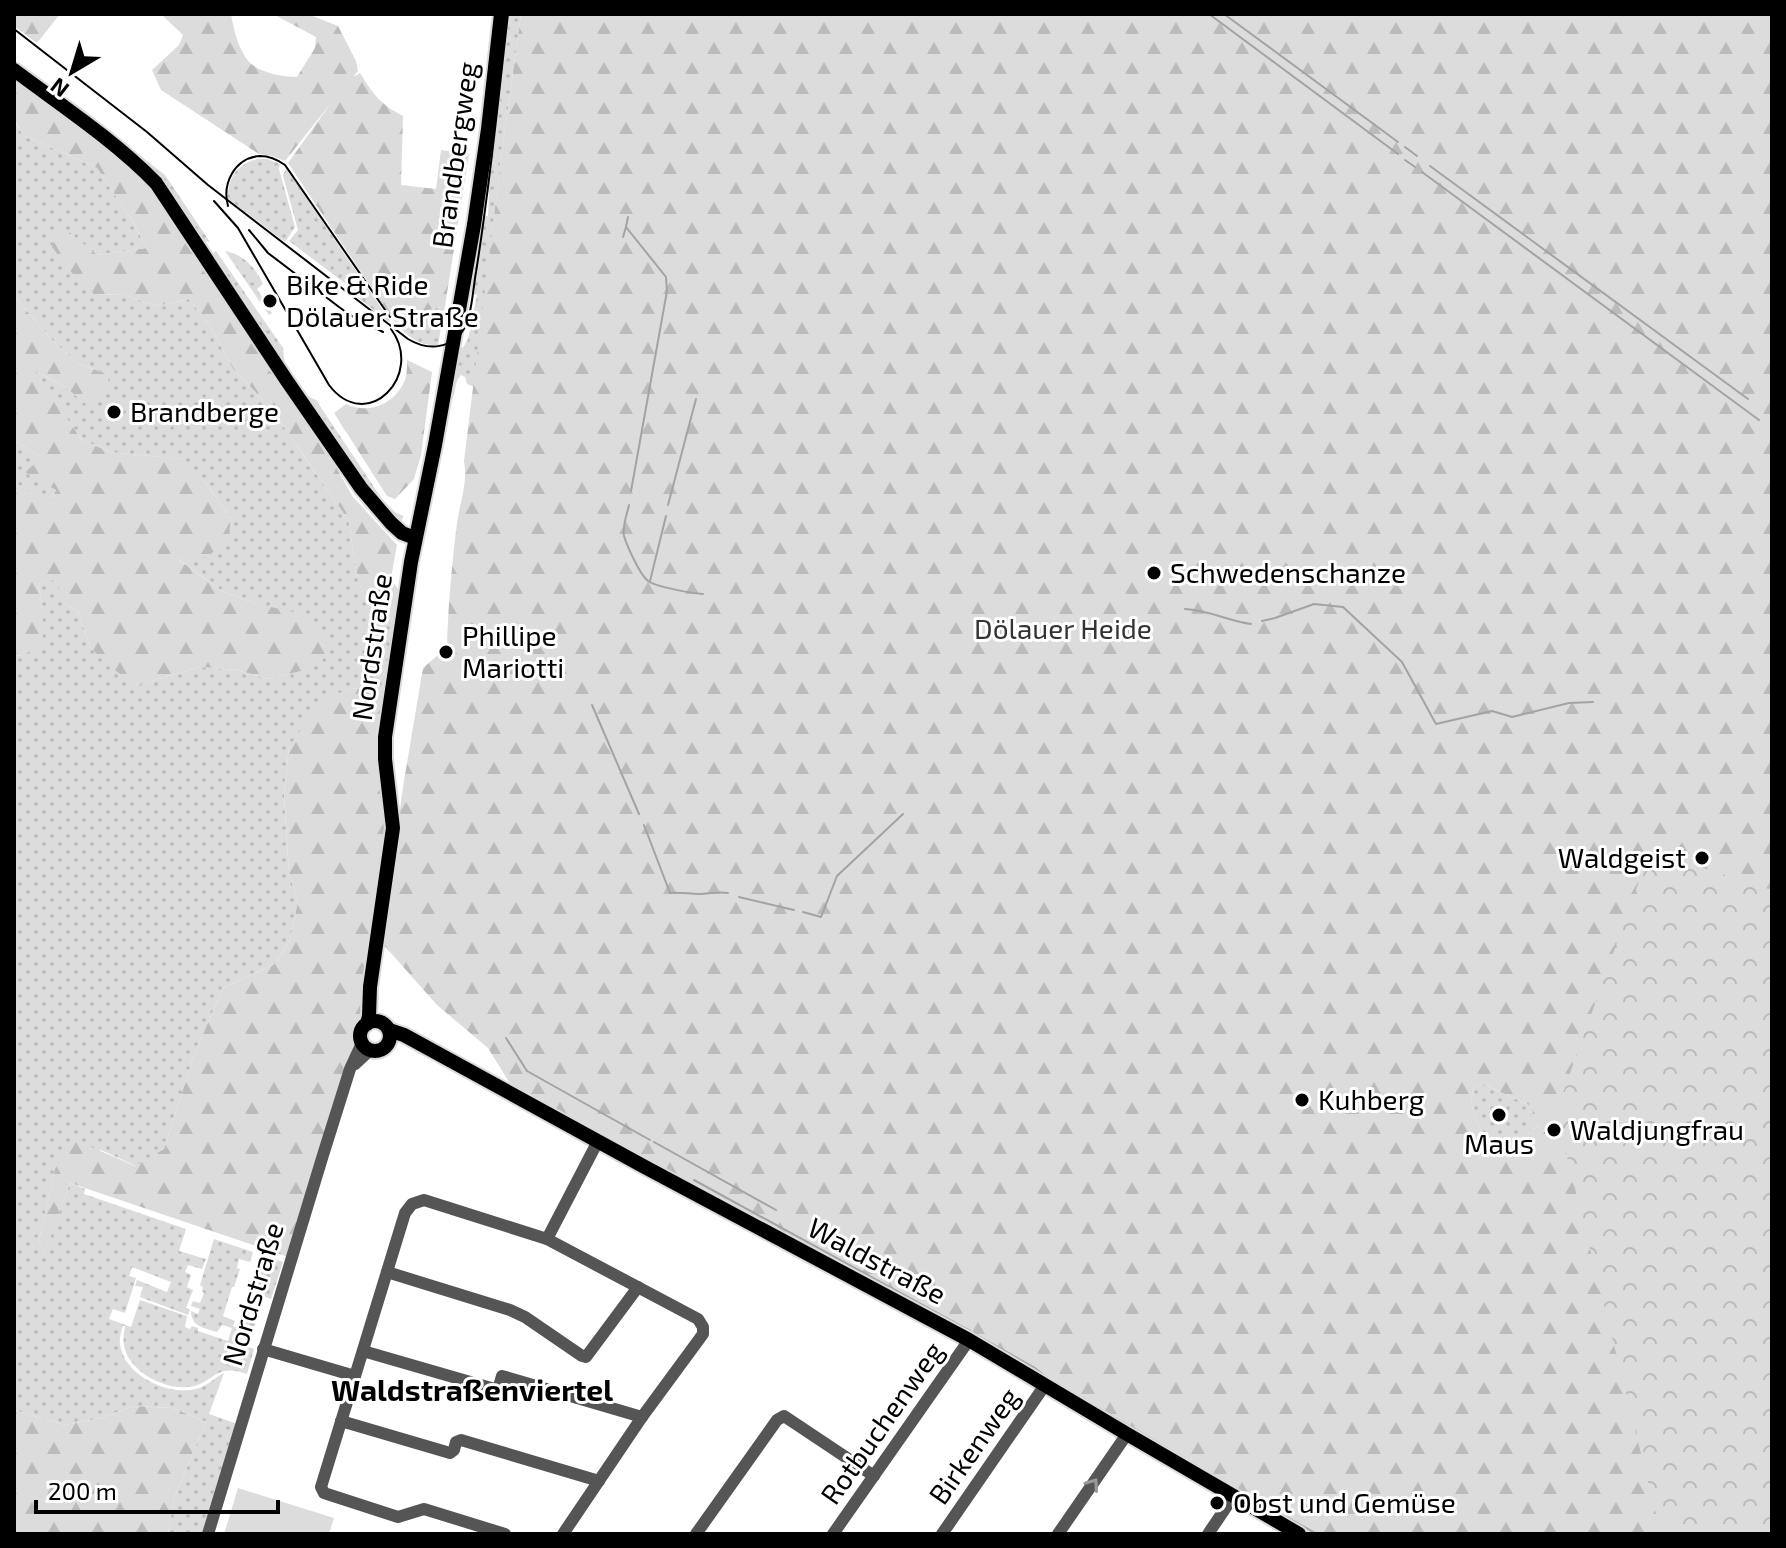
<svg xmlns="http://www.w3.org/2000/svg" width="1786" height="1548" viewBox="0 0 1786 1548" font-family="'Exo 2',sans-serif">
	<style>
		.grass { fill: url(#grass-dots) }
		.forest { fill: url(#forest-firs); fill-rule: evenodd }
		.park { fill: url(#park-crowns) }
		.pitch { fill: #dcdcdc }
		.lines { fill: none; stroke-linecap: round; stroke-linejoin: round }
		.stream { stroke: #a3a3a3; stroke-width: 2 }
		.major-casing { stroke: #dbdbdb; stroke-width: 18 }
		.minor { stroke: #555; stroke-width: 12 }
		.major { stroke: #000; stroke-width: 14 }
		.tram { stroke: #000; stroke-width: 2 }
		.oneway { stroke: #999 }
		.poi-dot { fill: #000; stroke: #fff; stroke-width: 3 }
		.labels { text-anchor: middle; stroke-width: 6; stroke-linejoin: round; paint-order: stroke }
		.street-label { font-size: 28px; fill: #000; stroke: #fff }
		.poi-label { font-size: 28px; fill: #000; stroke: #fff; text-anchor: start }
		.park-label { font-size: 28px; fill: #333; stroke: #fff }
		.neighbourhood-label { font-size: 30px; font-weight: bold; fill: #000; stroke: #fff }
	</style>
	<defs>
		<pattern id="grass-dots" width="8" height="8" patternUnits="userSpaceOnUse" patternTransform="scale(2)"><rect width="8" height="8" fill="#dcdcdc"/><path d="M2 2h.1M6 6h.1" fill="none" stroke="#bbb" stroke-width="1.8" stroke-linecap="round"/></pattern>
		<pattern id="forest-firs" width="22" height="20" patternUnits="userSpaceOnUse" patternTransform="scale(2)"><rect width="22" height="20" fill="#dcdcdc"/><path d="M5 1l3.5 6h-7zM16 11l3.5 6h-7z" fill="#bbb"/></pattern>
		<pattern id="park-crowns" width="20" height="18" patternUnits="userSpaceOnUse" patternTransform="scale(2)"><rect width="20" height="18" fill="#dcdcdc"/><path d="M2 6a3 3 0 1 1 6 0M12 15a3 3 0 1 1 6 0" fill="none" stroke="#bbb"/></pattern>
	</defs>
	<rect width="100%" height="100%" fill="#fff"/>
	<g class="grass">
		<path d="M505 14H521L501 159 474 387 467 384 465 377 461 375C453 383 457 393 451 401H448L455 354 464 346 468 339 477 295 469 293 481 216H488L489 192 484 191Z"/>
		<path d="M14 120 23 135 97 168 130 217 147 248 97 255 94 294 124 295 157 306 189 299 210 326 233 369 270 407 349 521 355 565 363 597 374 616 395 620 384 690 348 688 289 747 284 794 289 873 298 901 290 940 275 964 223 988 194 1055 164 1149 136 1166 101 1150 55 1169 39 1240 44 1254 70 1183 85 1189 84 1194 186 1229 179 1251 206 1259 202 1269 188 1265 185 1272 191 1275 187 1287 193 1290 186 1308 190 1310 188 1315 140 1297 143 1287 135 1286 137 1280 167 1292 171 1282 132 1267 129 1276 136 1278 125 1313 113 1309 109 1319 131 1327 140 1300 187 1316 185 1327 190 1329 192 1326 198 1328V1331L228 1341 232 1328 222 1325 217 1332C203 1327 192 1328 191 1311L198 1314 200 1309 191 1306 193 1301 200 1303 204 1293 202 1291 203 1287 200 1285 214 1239 253 1252 250 1262 239 1259 237 1268 240 1269 234 1287H232L223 1316 235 1321 233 1326 235 1327 239 1326 243 1317 256 1321 255 1326 250 1327 248 1330 241 1327 240 1331 244 1333 240 1344 254 1349 247 1374C214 1362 215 1384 188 1387 164 1390 128 1371 124 1345 123 1339 124 1332 125 1326H123C121 1331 119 1339 120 1345 125 1376 168 1396 196 1389 206 1387 214 1378 224 1373L209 1414 240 1425 205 1534H168L174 1498 206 1422 173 1408 134 1406 101 1418 65 1425 14 1410V655L23 656 43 610 38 584 56 579 67 606 78 611 90 647 137 685 201 667 237 670 269 679 301 671 257 604 222 591 177 558 231 518 207 485 181 459 109 452 81 439 33 370 64 386 87 404 107 374 77 363 52 340 14 296Z"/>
		<path d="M96 121 165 175 210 242 204 241 95 124Z"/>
		<path d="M257 159H267L280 164 279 169 295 227 285 242 228 199C228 178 236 165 257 159Z"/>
		<path d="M286 168 390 321 389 322 353 294 355 291 289 241 298 230 283 176Z"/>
		<path d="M216 251 283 348 285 366 212 257V254Z"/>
		<path d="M225 251C243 254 256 268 263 284L257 289 272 313 269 315Z"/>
		<path d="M445 306 438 345C414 346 403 332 389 314H412Z"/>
		<path d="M300 389 307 396 316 400 382 499 395 512 403 516 402 520 385 512Z"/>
		<path d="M14 440 42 458 56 489 49 504 14 482Z"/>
		<path d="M1483 1084 1531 1106 1533 1113 1542 1122 1508 1151C1503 1147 1496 1145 1491 1141 1477 1128 1467 1105 1474 1088Z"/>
		<path d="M261 1255 283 1262 271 1299 260 1295 257 1303 247 1300Z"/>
	</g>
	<g class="forest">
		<path d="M14 14H60L37 43 14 26Z"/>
		<path d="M161 14H231C233 28 239 51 249 62 260 73 282 77 297 77L315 48 316 37 273 14H308L338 26 356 61 358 71 353 77 360 73C373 94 380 104 403 116L401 185 436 189 441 150 469 154 445 306 412 314H389L288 163 331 103 285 161 272 156 259 154 161 90 152 70 179 45 183 35Z"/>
		<path d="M521 14H1772V1534H1307L1243 1498 970 1336 511 1085 488 1048 437 1005 382 943 403 787 423 668 447 647C448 605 452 564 457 523 460 502 468 482 464 461L501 159ZM1483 1084 1531 1106 1533 1113 1526 1120 1532 1126 1540 1124 1507 1151C1502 1147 1496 1144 1491 1140 1477 1128 1467 1105 1474 1088Z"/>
		<path d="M14 75 143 170 287 381 353 497 397 545 391 578 399 591 395 620 374 617 363 598 355 565 349 521 270 407 233 369 210 326 189 299 157 306 124 295 94 294 72 273 52 247 62 226 97 255 147 248 130 217 97 168 23 135 14 119Z"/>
		<path d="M14 296 52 340 77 363 107 374 110 387 87 405 64 386 35 371 81 439 109 452 182 459 207 485 231 518 228 542 206 557 178 559 222 591 257 604 303 614 326 644 325 657 320 663 301 671 269 679 237 670 201 667 137 685 110 667 90 647 78 611 67 606 55 580 38 584 43 610V642L23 656 14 655V482L49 503 56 490 25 472 42 458 14 440Z"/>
		<path d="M407 360 432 372 421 455 414 479 395 499 387 496 334 413 346 404C369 415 395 404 405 380 407 374 407 367 407 360Z"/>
		<path d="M348 688 384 690 376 736 389 820 366 1015 291 1258 70 1183 44 1255 39 1240 55 1169 73 1139 135 1166 164 1149 194 1055 223 988 275 964 290 940 298 901 289 873 284 794 289 747 316 707Z"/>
		<path d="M134 1406 173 1408 206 1422 174 1498 168 1534H14V1410L65 1425 101 1418Z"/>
	</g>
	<path class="park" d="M1650 851 1772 890V1534H1661L1556 1112Z"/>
	<path class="pitch" d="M238 1488 334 1518 329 1534H224Z"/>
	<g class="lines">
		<g class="stream">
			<path d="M1209 14 1398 154"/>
			<path d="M1224 14 1398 142"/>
			<path d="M1405 147 1417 156"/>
			<path d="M1405 160 1415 167"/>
			<path d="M1430 166 1748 399"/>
			<path d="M1422 172 1759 420"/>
			<path d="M628 217 626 227 666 277 667 291 631 491"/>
			<path d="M623 237 626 227"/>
			<path d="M629 505C627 514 622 527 624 536 627 546 640 575 648 581 656 587 691 593 703 594"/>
			<path d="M668 505 696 399"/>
			<path d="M650 581 666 516"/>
			<path d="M1185 609C1208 610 1229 621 1251 624"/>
			<path d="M1262 621 1275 618 1314 604 1343 607 1402 662 1436 724 1492 711 1512 717 1569 703 1593 702"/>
			<path d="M592 705 639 814"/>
			<path d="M644 825 670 893C681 892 689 894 699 894 710 894 718 891 728 893"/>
			<path d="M739 897 794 910"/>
			<path d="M803 912 821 917 837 876 903 814"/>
			<path d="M506 1038 527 1071 650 1140"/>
			<path d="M654 1142 776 1210"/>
			<path d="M694 1180 970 1331"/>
			<path d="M973 1333 1035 1368 1046 1377"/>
			<path d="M1053 1381 1129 1426"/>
			<path d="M1135 1429 1235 1489"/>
			<path d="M1245 1494 1317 1534"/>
		</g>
		<g class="major-casing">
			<g id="major">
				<path d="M14 70C62 106 114 140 156 183L287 381 361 488 391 523 402 533 415 538"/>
				<circle cx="375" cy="1036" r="15"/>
				<path d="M367 1024 369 1016 370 987 393 828 385 759V737L411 562 435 445 474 225 488 129 501 14"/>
				<path d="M389 1030 404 1035 643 1166 969 1340 1127 1434 1299 1534"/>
			</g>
		</g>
		<g class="minor">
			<path d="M355 1064 370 1050"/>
			<path d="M547 1239 598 1141"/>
			<path d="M387 1272 510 1310 525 1317 582 1356 586 1357 638 1287"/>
			<path d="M263 1349 355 1376"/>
			<path d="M363 1351 498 1390 502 1376 642 1417"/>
			<path d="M341 1421 450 1453 454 1450 456 1442 461 1440 599 1481"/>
			<path d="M208 1534 323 1155 350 1069 362 1043"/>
			<path d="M505 1534 424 1509 398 1517 324 1493 321 1487 405 1213 412 1204 424 1200 547 1239 698 1319 703 1327V1334L642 1417 563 1534"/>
			<path d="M696 1534 777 1420 784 1416 874 1476"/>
			<path d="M833 1534 969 1340"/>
			<path d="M942 1534 1045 1385"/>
			<path d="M1058 1534 1127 1434"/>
			<path d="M1208 1534 1233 1497"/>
		</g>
		<use href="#major" class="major"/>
		<g class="tram">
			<path d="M14 29 147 132 208 185 408 339C426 350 448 350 462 332 472 318 473 288 476 272 490 186 498 100 508 14"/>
			<path d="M214 201 238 228 329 385C367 435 425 375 391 329"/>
			<path d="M228 206C222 184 234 158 260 156 269 156 278 160 285 165L390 317"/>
			<path d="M249 230 268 253 339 307 350 315 383 332"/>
		</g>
	</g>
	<defs><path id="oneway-chevron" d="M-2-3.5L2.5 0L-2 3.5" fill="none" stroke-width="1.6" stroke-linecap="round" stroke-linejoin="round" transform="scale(2)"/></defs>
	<use class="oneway" href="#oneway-chevron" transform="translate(1093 1484) rotate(-55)"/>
	<g class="poi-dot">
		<circle cx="270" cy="301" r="8"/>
		<circle cx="114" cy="412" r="8"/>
		<circle cx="1154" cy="573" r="8"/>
		<circle cx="446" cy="652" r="8"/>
		<circle cx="1702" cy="858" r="8"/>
		<circle cx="1302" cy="1100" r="8"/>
		<circle cx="1499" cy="1115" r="8"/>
		<circle cx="1554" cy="1130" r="8"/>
		<circle cx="1217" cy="1503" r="8"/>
	</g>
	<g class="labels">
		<g class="street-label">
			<text transform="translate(455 155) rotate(-82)" y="10">Brandbergweg</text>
			<text transform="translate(372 647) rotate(-82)" y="10">Nordstraße</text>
			<text transform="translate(877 1261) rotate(28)" y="10">Waldstraße</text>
			<text transform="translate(253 1294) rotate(-73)" y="10">Nordstraße</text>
			<text transform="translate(882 1423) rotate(-55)" y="10">Rotbuchenweg</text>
			<text transform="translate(974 1446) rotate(-55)" y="10">Birkenweg</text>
		</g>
		<g class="poi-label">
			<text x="286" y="295">Bike &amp; Ride<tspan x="286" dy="32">Dölauer Straße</tspan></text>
			<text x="130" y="422">Brandberge</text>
			<text x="1170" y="583">Schwedenschanze</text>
			<text x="462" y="646">Phillipe<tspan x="462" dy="32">Mariotti</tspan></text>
			<text x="1686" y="868" text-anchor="end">Waldgeist</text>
			<text x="1318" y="1110">Kuhberg</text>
			<text x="1570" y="1140">Waldjungfrau</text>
			<text x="1499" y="1154" text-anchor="middle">Maus</text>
			<text x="1233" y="1513">Obst und Gemüse</text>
		</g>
		<g class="park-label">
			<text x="1063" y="639">Dölauer Heide</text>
		</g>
		<g class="neighbourhood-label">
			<text x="472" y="1401">Waldstraßenviertel</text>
		</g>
	</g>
	<rect width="1786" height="1548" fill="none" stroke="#000000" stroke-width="32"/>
	<g transform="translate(72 72) rotate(218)" stroke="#ffffff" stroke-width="6" paint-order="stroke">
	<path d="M0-6L14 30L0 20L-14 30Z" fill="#000000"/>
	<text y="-12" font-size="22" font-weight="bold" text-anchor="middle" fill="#000000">N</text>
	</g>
	<path d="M36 1500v12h242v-12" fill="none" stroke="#000000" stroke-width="4"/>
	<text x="48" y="1500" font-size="24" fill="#000000" stroke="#ffffff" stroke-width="6" paint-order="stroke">200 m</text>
</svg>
